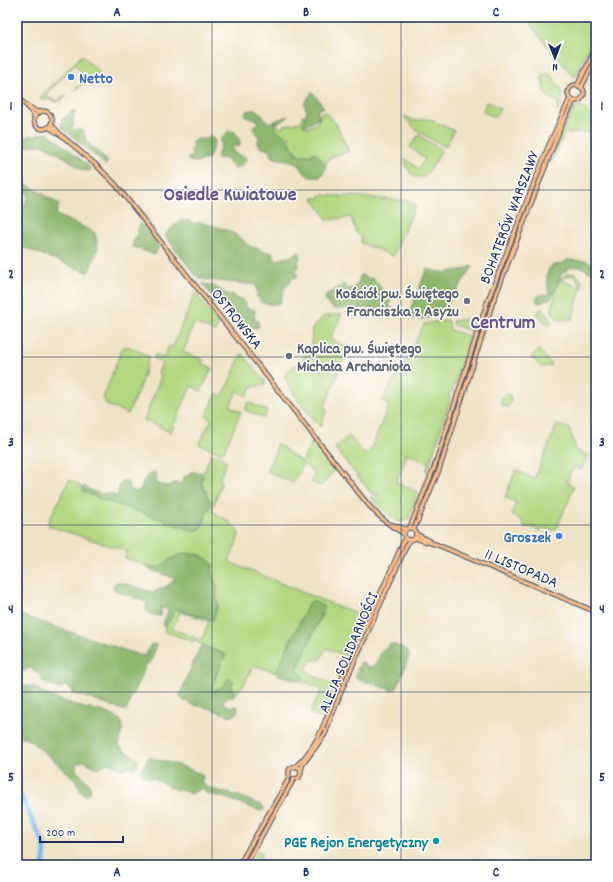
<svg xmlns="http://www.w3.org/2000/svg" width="613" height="882" viewBox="0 0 613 882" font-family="Dekko,sans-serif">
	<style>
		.green { fill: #b3d780; stroke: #67836f; fill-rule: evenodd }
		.forest { fill: #8eb86e; stroke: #547466 }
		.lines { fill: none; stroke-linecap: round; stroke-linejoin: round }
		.river { stroke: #7abaef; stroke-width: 5 }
		.major-casing { stroke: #3b4a6d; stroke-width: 5.5 }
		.major { stroke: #f8bd89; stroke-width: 3.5 }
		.grid { fill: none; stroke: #1b2f5e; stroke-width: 1; stroke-opacity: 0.55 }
		.shop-dot { fill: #3f7fe0; stroke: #fff; stroke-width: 1.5 }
		.worship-dot { fill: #6b7280; stroke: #fff; stroke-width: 1.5 }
		.culture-dot { fill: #0f9aa8; stroke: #fff; stroke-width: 1.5 }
		.labels { text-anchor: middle; stroke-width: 3; stroke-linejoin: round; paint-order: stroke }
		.shop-label { font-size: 16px; font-weight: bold; fill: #366cbe; stroke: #fff; text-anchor: start }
		.street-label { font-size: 16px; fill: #1b2f5e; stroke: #fff }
		.worship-label { font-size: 16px; font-weight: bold; fill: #5b616d; stroke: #fff; text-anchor: end }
		.culture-label { font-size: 16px; font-weight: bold; fill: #0d838f; stroke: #fff; text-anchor: end }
		.district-label { font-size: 20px; font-weight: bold; fill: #645888; stroke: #fff }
		.neatline { fill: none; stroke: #1b2f5e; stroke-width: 1.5 }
		.grid-label { font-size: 13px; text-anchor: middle; font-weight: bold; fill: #1b2f5e }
	</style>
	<rect width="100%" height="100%" fill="#fff"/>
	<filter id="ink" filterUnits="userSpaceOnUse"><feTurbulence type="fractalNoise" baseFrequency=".025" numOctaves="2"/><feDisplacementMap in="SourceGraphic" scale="8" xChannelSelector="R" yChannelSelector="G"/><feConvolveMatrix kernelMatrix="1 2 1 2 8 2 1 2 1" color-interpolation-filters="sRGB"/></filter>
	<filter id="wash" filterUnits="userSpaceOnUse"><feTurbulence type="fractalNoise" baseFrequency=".012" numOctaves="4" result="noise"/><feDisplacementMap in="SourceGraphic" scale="16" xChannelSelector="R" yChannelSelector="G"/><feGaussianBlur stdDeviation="0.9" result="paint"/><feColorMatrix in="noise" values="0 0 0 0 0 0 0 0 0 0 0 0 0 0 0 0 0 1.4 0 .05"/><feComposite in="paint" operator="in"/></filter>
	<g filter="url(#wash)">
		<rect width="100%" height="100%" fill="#efe3c5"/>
		<g class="green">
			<path d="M524 17H586L596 21V33L576 76H573Z"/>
			<path d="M82 55 100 73 72 92 85 79 87 81 89 79 75 65 47 93 48 94 47 96 50 99 51 98 55 101 57 99 59 101 63 95 67 96 58 102 40 98Z"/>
			<path d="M548 72C561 87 568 93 557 112L558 102C543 96 544 91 542 77Z"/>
			<path d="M486 102 500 108 496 117 483 112Z"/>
			<path d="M581 106 594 120H596V132L566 133 564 135 552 162 561 136 550 163 549 164 563 126 573 107V108L563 131 575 107Z"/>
			<path d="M321 112 324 113 327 112V115L335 122 349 151 331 157 325 165 315 152 313 157 298 154 297 151 291 147V143L288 140 291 137 288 136 287 138 274 128 276 123 280 128H282L284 125 302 122V115H304L305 122 303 125 306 128 318 123Z"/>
			<path d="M404 116 415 121 423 119 433 120 454 131 446 146H444C428 137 415 132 404 116Z"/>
			<path d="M419 135 441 150C440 155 428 175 423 177 412 181 405 166 405 158L418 169 425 159 411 148V145Z"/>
			<path d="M320 195 375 198 408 201 416 205 393 256 361 243 362 238 356 233 351 217 328 220 313 198H320Z"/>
			<path d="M571 273C579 274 583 280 582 287L572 320 570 319 561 320C555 318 551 314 552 307 555 295 556 275 571 273ZM571 275 578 279 580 287 562 281 565 277Z"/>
			<path d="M195 293 219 324 215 332 194 323 183 352 203 360 202 363 212 368 201 391 191 386 171 432 144 420 161 376 158 374 162 363 154 359 155 354 164 358 169 346 173 347Z"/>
			<path d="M542 308 548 314 547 316 552 322 549 326 537 313Z"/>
			<path d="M342 314 330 339 348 347 325 406 327 410 320 427C312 417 284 385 285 374L309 353 311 348 312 329 323 317Z"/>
			<path d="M448 320 450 330 468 336 470 331 452 324V321C459 321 469 317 473 324L454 387 451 393 450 392 449 395 450 396 449 404 427 472H426L429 463 408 453 396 482 419 493 408 519 400 522 389 515 370 497 375 498 379 496 378 494 374 495 371 493 335 448 349 436 365 455 370 451 389 405 382 401 405 360 407 361 408 355 410 353 424 324Z"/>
			<path d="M127 346 145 354 149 357 141 383 128 414 107 405 103 398 121 351 124 347Z"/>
			<path d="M539 350 552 365 550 366 541 367 531 357Z"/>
			<path d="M242 353 265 381V385L251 387 247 396 237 391 230 406 241 412 224 451H222L221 453 199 444 211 420 206 416 216 394 223 396Z"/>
			<path d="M508 394 510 395 511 402 508 407H506L501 404C501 397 501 395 508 394Z"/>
			<path d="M248 402 267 411 264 418 245 410Z"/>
			<path d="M557 425 569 428 576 450 588 455 581 470 573 467 567 482 574 487 557 528C552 532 547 528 542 528L539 531 532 527H524L523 524 524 522 512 514 516 503 505 497 516 470 534 479Z"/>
			<path d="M312 441 329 462 334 471 321 486 311 482 315 473 303 464 293 483 266 471 276 450V443L302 462Z"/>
			<path d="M211 454 227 461 220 477 221 483 212 511C221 517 237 524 239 536L229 562 341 608 342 607 364 617 345 656 326 648 320 660H311L306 670C310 673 313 676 317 677 323 680 327 680 332 686L321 718 310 713 322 688 300 681 302 679 303 675 297 670 322 614 309 603 276 671 277 673 253 665 244 685 233 696 235 693 231 689 233 681 225 683 223 687 213 691 211 688 213 682 225 657 223 653 203 646 204 645 198 643V642L194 640 193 642 164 631C167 623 172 617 176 609L213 620 218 605 216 596 217 587 213 579 212 571 213 564C209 562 205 558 200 555 191 551 175 555 168 561 165 564 163 568 158 568 147 568 135 561 125 558L127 551 49 526 48 522 69 480C75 483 82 485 84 491L194 531 200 529 205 521 207 492C201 486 200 482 203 475L201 473 204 472ZM180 612 209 621 202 639H194V637L172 629Z"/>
			<path d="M258 851 262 853 260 857 276 865H250Z"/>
		</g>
		<g class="forest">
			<path d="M312 92 324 107 317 110 319 117 317 120 304 126 303 125C306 121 304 116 307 112L304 104Z"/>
			<path d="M256 109 269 123 288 116 287 118 275 124 274 128C278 131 283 135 287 138 291 142 294 153 300 155 304 156 307 154 312 156V153L315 152 325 164V170L320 177C301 180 305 166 294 162 287 159 279 160 272 157L270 150 260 147 258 143 259 136 253 129 258 122 257 120 247 117 245 114 247 111Z"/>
			<path d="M74 110 76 111 73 117 74 125 71 128 72 130H82L84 132 86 141 108 161 106 165 61 127 62 119Z"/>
			<path d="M228 131 235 132 240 141 239 147 235 146 232 147 233 152 247 158 246 161 236 169 224 158 216 159 221 145V139Z"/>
			<path d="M48 133 89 166 90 170C82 174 75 164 69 160 61 156 47 144 38 145 33 145 31 147 26 146L25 138 30 135 34 137 39 134Z"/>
			<path d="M208 136H211L215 141 209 158 198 162 189 161 187 159 193 155 190 151 193 148 192 142 197 139H206Z"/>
			<path d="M28 185 59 204 56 215 88 229 95 233 98 248 89 271 87 272 17 245V213L24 206 29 196 20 186Z"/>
			<path d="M181 220 190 221 194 224 199 222C220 228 235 230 250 247L258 248 262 251 273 253V257L277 260 289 257 298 252 301 254 298 262 299 267 295 271 297 274V277L291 278V282C283 287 282 295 280 303L273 304 262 303 256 295 258 293 256 288 257 285 209 280 197 277 165 236 169 230Z"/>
			<path d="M140 224H142L159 246 155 255 132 246Z"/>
			<path d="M567 260 587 261 594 265 595 270C586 274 588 269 581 267 579 266 573 267 570 267L561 275 551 298 540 303 537 302 536 299C540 293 542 294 548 295L549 294C548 286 543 266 555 265 560 264 563 264 567 260Z"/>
			<path d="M473 266 440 316 417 319 372 308 336 309C330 307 327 303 325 298L327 294C333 291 338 287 344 284L348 289 353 288 359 283V280L361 275 370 279 373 278 385 293 392 299 389 307 408 315 427 269C434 272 440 271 446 273L455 270 460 271Z"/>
			<path d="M203 284 214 286 227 294 234 295 237 299H242L246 303V308L255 310 254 318 258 321 259 327 255 328 251 326H244L241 325 239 320 224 304 220 307Z"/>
			<path d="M154 472 157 475 155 481C161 487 169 487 175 483L181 484 184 477 192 472 201 473 203 475C199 486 207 493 211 504L200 529 194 531 98 498 83 491V487L84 486C94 493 101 495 113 494L115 496H117C120 490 117 482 126 480L127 481 131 490 136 492 141 489C142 482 147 474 154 472Z"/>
			<path d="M182 554C194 553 204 555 213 564L212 571 213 579 217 587 216 596 218 605 213 620 176 609 166 626H164L163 624 168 611 165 608H160L162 614 160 616 150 614 146 611 147 602 116 591 113 587 114 584 119 582 153 592C161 589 169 586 175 579L174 578 147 568 146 567 148 566C163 569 158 568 169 560 173 558 178 556 182 554Z"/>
			<path d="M312 601 323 606V610L297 670 303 675 302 679 300 681 278 675 276 671 309 603Z"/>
			<path d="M17 614 139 655 145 656 151 644 157 645 150 663H147L130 699 129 705 127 709 123 710 73 693 72 689 64 686 60 689 43 682C39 673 38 672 29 668L24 671 17 668Z"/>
			<path d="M390 644 396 645 408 651 409 656 397 688 391 690 359 679 355 676 361 662H363L367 667H372C380 660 378 651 390 644Z"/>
			<path d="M203 646 226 655C222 662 210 684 213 691H215L216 689 223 687 228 679H231L233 681 231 689 235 693 233 696 223 700V703L231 707 234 706 238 707 237 713 233 716H230L212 709 191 704 179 697 200 647Z"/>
			<path d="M17 685 34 687 52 697 88 709C95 708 119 716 122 723 124 729 120 738 119 745 125 754 133 753 138 760L137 765 133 768 130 766 123 770 112 764 106 763 99 769 84 761 76 763V770L90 785 91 792 86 795 81 792 75 779 48 755 32 742 17 734Z"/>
			<path d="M149 757 181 766 201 774 203 777 201 782C208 791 226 792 236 795 245 798 254 803 263 806L264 810 261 811C243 805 225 796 207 794L202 788 191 794 181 790H176L153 778C148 778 144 776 141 772L147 759Z"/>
		</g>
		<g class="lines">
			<path class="river" d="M17 788 43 843 45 851 43 865"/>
		</g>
	</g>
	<g filter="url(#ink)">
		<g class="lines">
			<g class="major-casing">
				<g id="major">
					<circle cx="576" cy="93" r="8"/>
					<path d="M577 86 596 48"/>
					<path d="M581 88 596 58"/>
					<path d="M17 98 26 105 39 113"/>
					<path d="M27 106 35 117"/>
					<circle cx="43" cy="120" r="9"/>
					<path d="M51 124 61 135 95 164 116 185 366 502C376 514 389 526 403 533"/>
					<path d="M48 127 61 135"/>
					<path d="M391 524 405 529"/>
					<path d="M410 527 434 468 488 300 549 145 570 98"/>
					<circle cx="410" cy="534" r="6"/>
					<path d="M414 529 439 470 493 302 561 126 574 101"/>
					<path d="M416 534 430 541"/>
					<path d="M415 538 438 545 596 612"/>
					<path d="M296 766C323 742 328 709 342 678 363 631 385 585 405 538"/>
					<path d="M301 770 303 764 325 734 342 689 409 540"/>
					<path d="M239 865 287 782 289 776V770C292 766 296 766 300 768L301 773 299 778 294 779"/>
					<path d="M245 865 294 779"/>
				</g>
			</g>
			<use href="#major" class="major"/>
		</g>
	</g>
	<path class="grid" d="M212 17V865M401 17V865M17 190H596M17 357H596M17 525H596M17 692H596"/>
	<g class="shop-dot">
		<circle cx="71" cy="77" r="4"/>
		<circle cx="559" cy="536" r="4"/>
	</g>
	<g class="worship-dot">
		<circle cx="467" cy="301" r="4"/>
		<circle cx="289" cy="356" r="4"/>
	</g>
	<circle class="culture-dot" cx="436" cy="841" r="4"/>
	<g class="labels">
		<g class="shop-label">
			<text x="79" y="83">Netto</text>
			<text x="551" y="542" text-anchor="end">Groszek</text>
		</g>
		<g class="street-label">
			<text transform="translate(508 217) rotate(-69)" y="6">BOHATERÓW WARSZAWY</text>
			<text transform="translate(238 318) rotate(52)" y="6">OSTROWSKA</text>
			<text transform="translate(522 567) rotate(23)" y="6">11 LISTOPADA</text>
			<text transform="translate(347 652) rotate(-67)" y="6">ALEJA SOLIDARNOŚCI</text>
		</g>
		<g class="worship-label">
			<text x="459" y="298">Kościół pw. Świętego<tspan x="459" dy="18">Franciszka z Asyżu</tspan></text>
			<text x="297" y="353" text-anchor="start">Kaplica pw. Świętego<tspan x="297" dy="18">Michała Archanioła</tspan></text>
		</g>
		<g class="culture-label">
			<text x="428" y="847">PGE Rejon Energetyczny</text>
		</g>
		<g class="district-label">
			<text x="230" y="200">Osiedle Kwiatowe</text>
			<text x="503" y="328">Centrum</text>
		</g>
	</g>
	<rect width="613" height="882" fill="none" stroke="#fff" stroke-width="44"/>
	<g transform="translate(555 58) rotate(179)" stroke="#ffffff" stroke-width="3" paint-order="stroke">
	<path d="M0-3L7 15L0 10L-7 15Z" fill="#1b2f5e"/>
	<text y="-6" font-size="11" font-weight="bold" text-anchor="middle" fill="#1b2f5e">N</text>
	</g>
	<path d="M40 836v6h83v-6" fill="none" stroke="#1b2f5e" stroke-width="2"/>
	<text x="46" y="836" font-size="12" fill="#1b2f5e" stroke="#ffffff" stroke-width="3" paint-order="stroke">200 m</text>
	<rect x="22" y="22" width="569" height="838" class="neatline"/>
	<g class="grid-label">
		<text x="117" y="16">A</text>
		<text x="306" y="16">B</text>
		<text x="496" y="16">C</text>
		<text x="11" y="110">1</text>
		<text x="602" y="110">1</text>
		<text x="11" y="278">2</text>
		<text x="602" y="278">2</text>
		<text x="11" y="446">3</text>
		<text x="602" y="446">3</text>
		<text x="11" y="613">4</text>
		<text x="602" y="613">4</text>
		<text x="11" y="781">5</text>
		<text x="602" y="781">5</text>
		<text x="117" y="876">A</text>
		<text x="306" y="876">B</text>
		<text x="496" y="876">C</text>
	</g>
</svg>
